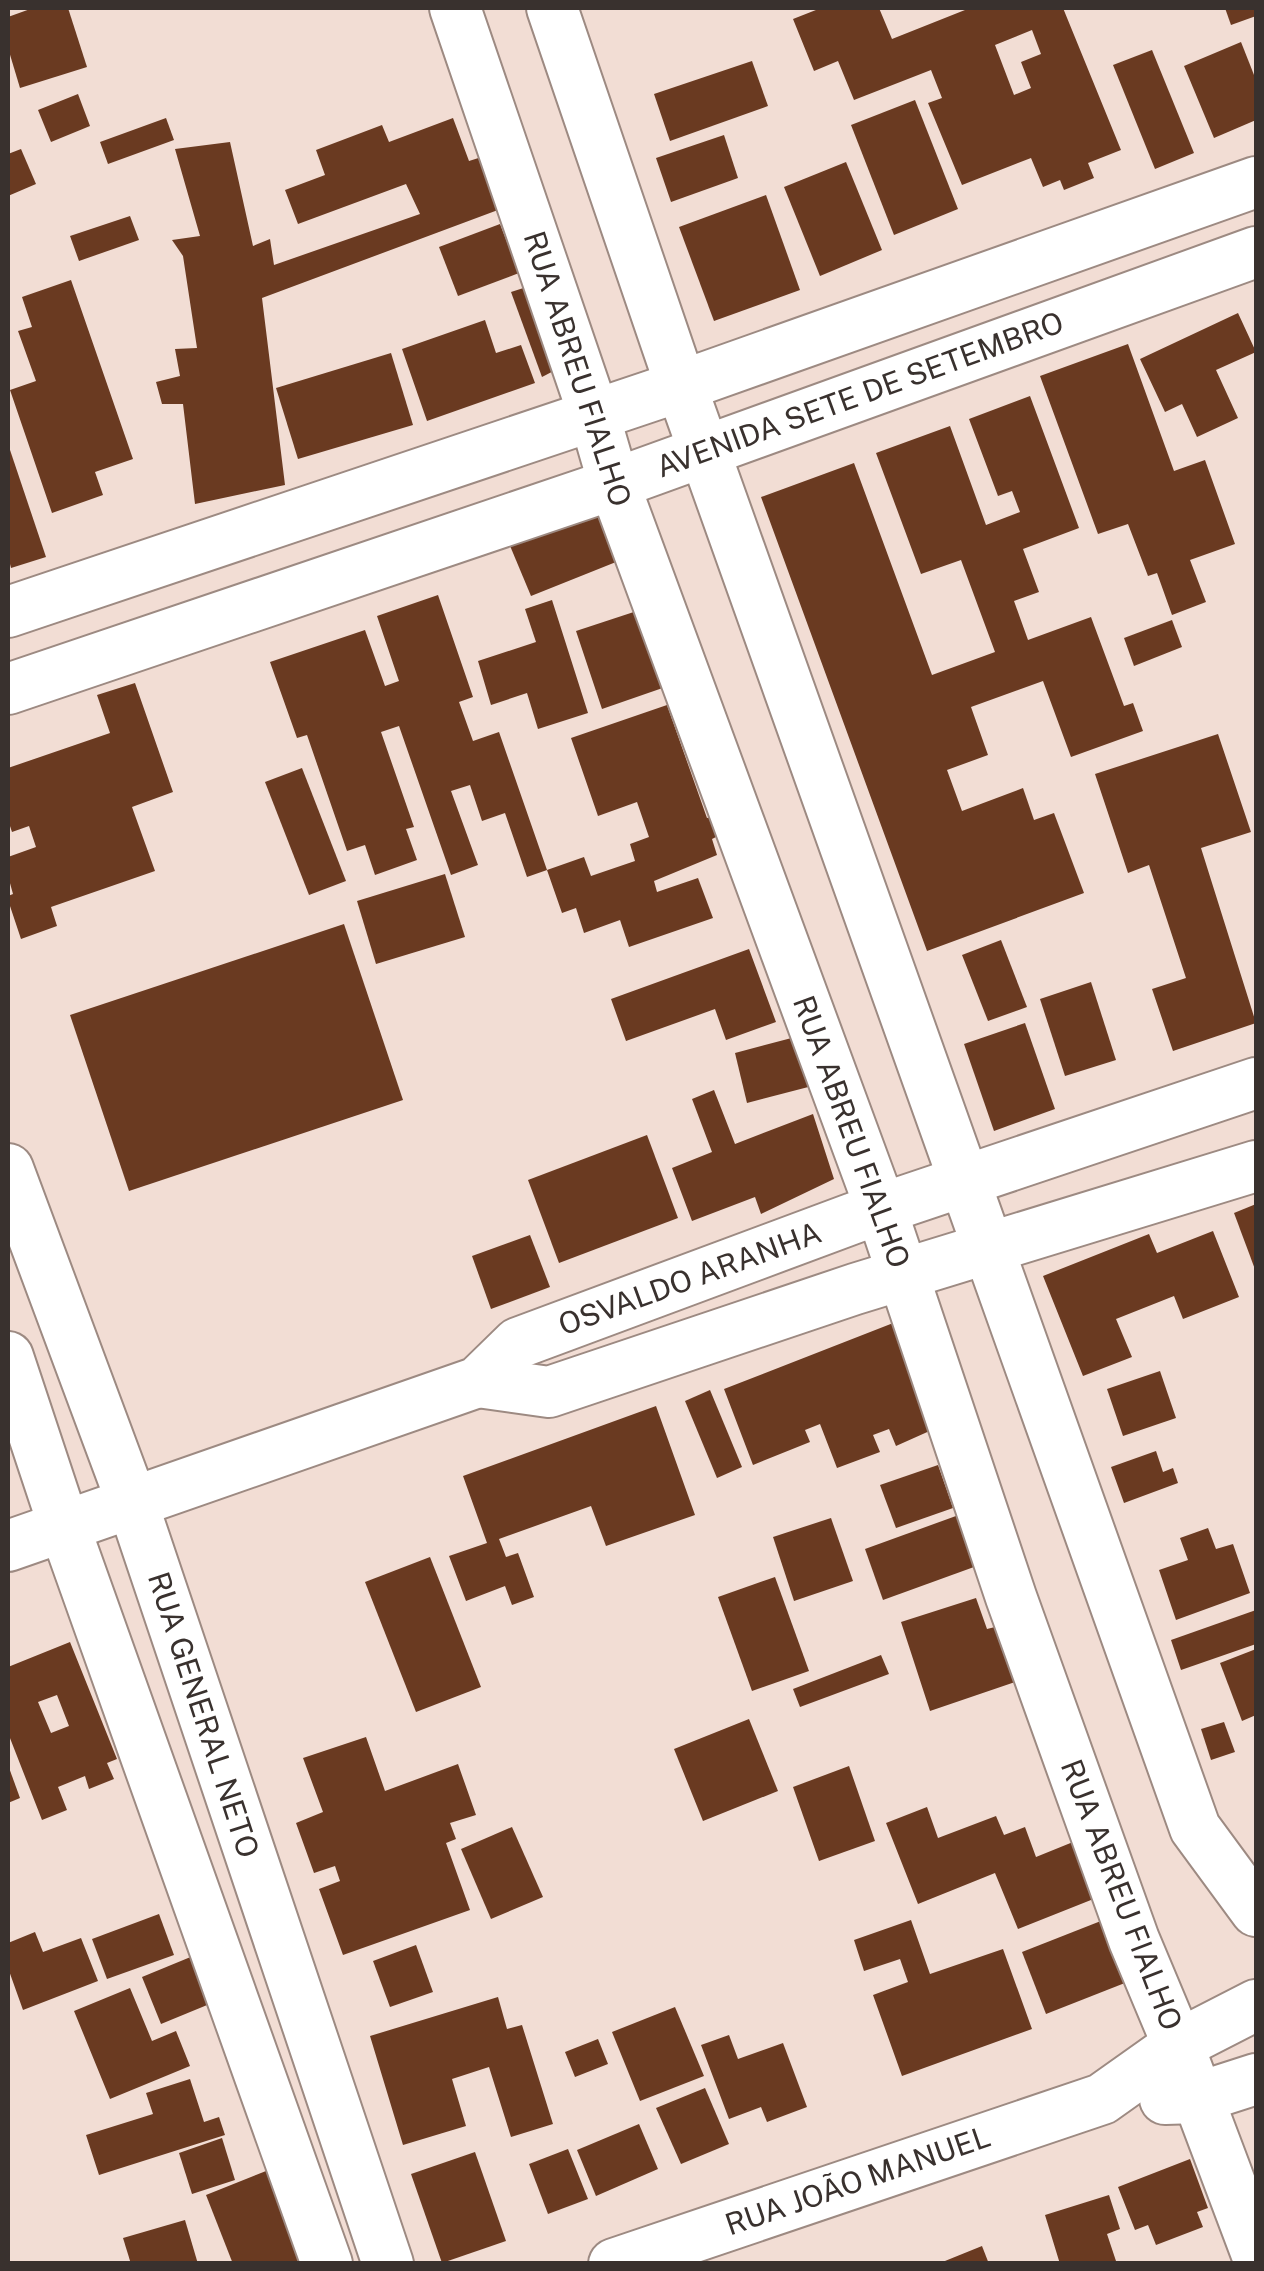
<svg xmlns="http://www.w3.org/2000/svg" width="1264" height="2271" viewBox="0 0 1264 2271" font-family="'Public Sans',sans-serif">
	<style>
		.building { fill: #6a3a21; fill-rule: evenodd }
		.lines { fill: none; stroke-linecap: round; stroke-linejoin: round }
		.minor-casing { stroke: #9d8a82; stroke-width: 54 }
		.minor { stroke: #fff; stroke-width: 50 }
		.labels { text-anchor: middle; stroke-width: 10; stroke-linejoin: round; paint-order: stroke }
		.street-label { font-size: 30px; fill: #39312e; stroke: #fff }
	</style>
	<rect width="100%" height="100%" fill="#f2ddd4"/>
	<g class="building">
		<path d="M33 8H68L87 67 20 88 8 48V17Z"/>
		<path d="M821 8H879L892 39 970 8H1063L1121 150 1088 163 1094 178 1064 190 1060 180 1043 187 1031 158 962 185 928 103 942 98 931 70 854 100 838 61 814 71 793 19ZM1032 30 1041 54 1021 62 1031 88 1014 95 995 45Z"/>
		<path d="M1225 8H1256V16L1231 25Z"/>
		<path d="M1241 42 1256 80V120L1214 138 1184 66Z"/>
		<path d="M1152 50 1194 153 1155 169 1113 65Z"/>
		<path d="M752 61 768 106 670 141 654 94Z"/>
		<path d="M78 94 90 126 51 142 38 110Z"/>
		<path d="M915 100 958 209 894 235 851 125Z"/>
		<path d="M166 118 174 140 108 164 100 142Z"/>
		<path d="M453 118 469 161 488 155 506 207 262 298 285 485 195 504 183 404H162L156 382 180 376 175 349 197 348 183 256 172 240 200 236 175 149 230 142 253 246 270 239 274 265 420 214 406 184 298 224 285 190 325 175 316 150 382 125 389 142Z"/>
		<path d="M724 135 738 178 671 202 656 158Z"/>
		<path d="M21 149 36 184 8 196V154Z"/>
		<path d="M846 162 882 250 820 276 784 187Z"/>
		<path d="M766 195 800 290 714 321 679 227Z"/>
		<path d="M130 216 139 240 79 261 70 236Z"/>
		<path d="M500 224 519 273 458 296 439 247Z"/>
		<path d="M71 280 133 459 95 472 103 495 52 513 10 390 36 381 18 331 32 327 22 297Z"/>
		<path d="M536 284 567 364 542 377 511 292Z"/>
		<path d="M1238 313 1256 352 1216 370 1238 418 1197 437 1182 404 1165 412 1140 359Z"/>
		<path d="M485 320 496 353 521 345 535 383 427 421 402 349Z"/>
		<path d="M1128 344 1174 471 1205 460 1235 544 1190 560 1206 602 1172 615 1157 573 1148 576 1128 524 1098 534 1040 376Z"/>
		<path d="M391 353 413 425 298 459 276 388Z"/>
		<path d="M1030 396 1079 528 1023 549 1039 592 1014 601 1028 640 1091 617 1124 706 1133 703 1143 731 1071 757 1043 681 971 707 988 755 947 770 962 811 1023 788 1034 820 1054 813 1084 893 927 951 761 497 854 463 932 675 995 652 961 560 921 574 876 453 950 426 986 525 1020 512 1012 491 998 496 969 419Z"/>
		<path d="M8 444 46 557 11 568 8 556Z"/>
		<path d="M594 506 616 562 531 596 508 541Z"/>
		<path d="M438 595 473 697 459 702 473 741 499 732 547 870 527 877 505 813 482 821 470 785 451 791 478 865 451 875 399 726 381 732 414 827 406 829 417 860 375 875 365 845 347 851 307 735 297 738 270 662 365 630 385 686 399 681 377 616Z"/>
		<path d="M552 600 588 713 538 729 527 693 491 705 478 661 536 642 525 609Z"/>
		<path d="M652 606 677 683 602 709 576 631Z"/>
		<path d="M1172 620 1182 647 1134 666 1124 638Z"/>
		<path d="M135 683 173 792 132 807 155 871 51 907 57 926 21 939 8 900V896L13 894 8 876V857L36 847 29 826 12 832 8 820V768L110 733 97 695Z"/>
		<path d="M667 705 707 818 715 816 720 835 712 839 717 855 654 881 657 892 698 878 713 918 629 947 620 920 584 933 576 908 562 913 547 870 584 857 591 876 635 861 630 844 649 837 637 802 598 816 571 738Z"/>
		<path d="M1218 734 1251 832 1201 848 1256 1023 1173 1051 1152 989 1186 978 1149 865 1128 873 1095 774Z"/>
		<path d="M302 768 346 881 309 895 265 782Z"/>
		<path d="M445 874 465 937 376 964 357 901Z"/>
		<path d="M344 924 403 1100 129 1191 70 1015Z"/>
		<path d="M1001 940 1027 1007 988 1021 962 955Z"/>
		<path d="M749 949 776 1022 726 1040 715 1009 626 1041 611 999Z"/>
		<path d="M1091 982 1116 1060 1065 1076 1040 999Z"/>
		<path d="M1025 1023 1055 1109 994 1131 964 1044Z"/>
		<path d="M803 1035 816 1085 747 1103 735 1053Z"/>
		<path d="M714 1090 735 1144 813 1114 834 1179 761 1214 755 1197 692 1221 672 1168 712 1152 692 1099Z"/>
		<path d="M647 1135 678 1218 559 1263 528 1180Z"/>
		<path d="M1256 1204V1272L1234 1213Z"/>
		<path d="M1213 1231 1239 1297 1183 1319 1174 1296 1116 1319 1132 1357 1083 1376 1043 1276 1149 1234 1157 1253Z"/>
		<path d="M530 1235 550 1287 491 1309 472 1256Z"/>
		<path d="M906 1318 943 1425 896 1446 889 1429 873 1435 880 1452 837 1468 820 1424 805 1430 810 1442 753 1465 724 1389Z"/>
		<path d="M1160 1371 1176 1418 1123 1436 1107 1389Z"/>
		<path d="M710 1390 742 1467 717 1478 685 1401Z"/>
		<path d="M656 1406 695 1515 606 1546 591 1506 499 1539 506 1557 518 1553 534 1597 512 1605 505 1586 466 1601 449 1556 487 1543 463 1476Z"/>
		<path d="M1156 1451 1163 1472 1173 1468 1178 1483 1124 1503 1111 1467Z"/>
		<path d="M938 1465 953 1508 896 1528 880 1485Z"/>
		<path d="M978 1508 996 1559 883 1600 865 1549Z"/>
		<path d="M831 1518 853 1581 794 1601 773 1537Z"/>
		<path d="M1208 1528 1216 1549 1233 1544 1250 1593 1176 1620 1159 1570 1188 1560 1180 1538Z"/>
		<path d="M430 1557 481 1687 416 1712 365 1582Z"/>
		<path d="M775 1577 809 1671 752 1691 718 1597Z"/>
		<path d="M976 1598 987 1629 999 1626 1027 1678 930 1711 901 1622Z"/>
		<path d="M1256 1610V1644L1181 1670 1171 1640Z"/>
		<path d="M70 1642 117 1759 107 1763 114 1779 89 1789 85 1776 58 1787 67 1810 42 1820 8 1733V1667ZM57 1695 69 1726 51 1733 38 1702Z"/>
		<path d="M1256 1649V1715L1242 1721 1220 1663Z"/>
		<path d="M881 1655 889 1674 800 1707 793 1689Z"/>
		<path d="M749 1719 778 1791 703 1821 674 1749Z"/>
		<path d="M1224 1722 1235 1752 1211 1760 1201 1729Z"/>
		<path d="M366 1737 385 1791 458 1764 476 1815 450 1823 456 1839 446 1843 470 1910 343 1955 319 1889 340 1881 335 1866 314 1873 296 1823 323 1812 303 1758Z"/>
		<path d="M8 1765 20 1798 8 1803Z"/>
		<path d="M849 1766 875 1841 819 1861 793 1787Z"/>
		<path d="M927 1807 938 1838 996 1816 1004 1835 1025 1827 1036 1857 1073 1842 1096 1898 1018 1929 995 1873 918 1904 886 1823Z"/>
		<path d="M512 1827 543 1897 491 1919 461 1849Z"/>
		<path d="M159 1914 174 1955 107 1979 92 1939Z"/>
		<path d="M1111 1917 1135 1979 1046 2014 1022 1952Z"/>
		<path d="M911 1920 930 1974 1003 1949 1032 2029 902 2076 873 1995 908 1982 900 1959 864 1971 854 1940Z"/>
		<path d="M35 1932 43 1952 81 1938 98 1981 23 2010 8 1968V1943Z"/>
		<path d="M416 1945 433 1992 390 2007 373 1961Z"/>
		<path d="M193 1956 212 2003 161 2024 142 1977Z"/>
		<path d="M130 1988 152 2041 176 2031 190 2066 110 2099 74 2011Z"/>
		<path d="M498 1997 507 2029 522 2025 553 2124 511 2137 489 2067 452 2079 466 2126 403 2145 370 2036Z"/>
		<path d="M675 2007 704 2076 640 2101 612 2032Z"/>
		<path d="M729 2035 738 2059 783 2043 807 2107 767 2122 761 2107 729 2119 701 2045Z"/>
		<path d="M598 2039 608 2064 575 2077 565 2052Z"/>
		<path d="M190 2079 204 2122 219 2117 225 2135 99 2175 86 2135 153 2114 146 2093Z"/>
		<path d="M705 2088 729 2144 681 2164 656 2108Z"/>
		<path d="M639 2124 658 2169 596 2196 577 2150Z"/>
		<path d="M222 2138 235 2180 192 2194 179 2153Z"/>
		<path d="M568 2149 588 2199 548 2214 529 2164Z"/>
		<path d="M475 2152 506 2241 442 2263 411 2174Z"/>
		<path d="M1190 2159 1208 2208 1197 2212 1203 2227 1156 2245 1148 2225 1135 2230 1118 2187Z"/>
		<path d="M266 2171 303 2264H233L206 2195Z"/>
		<path d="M1109 2195 1120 2229 1107 2234 1117 2264H1060L1045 2215Z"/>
		<path d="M185 2220 198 2264H131L123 2238Z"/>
		<path d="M982 2246 989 2264H940V2263Z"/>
	</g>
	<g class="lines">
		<g class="minor-casing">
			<g id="minor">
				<path d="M455 8 594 415 614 484 881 1209 1011 1597 1134 1940 1178 2045 1256 2252"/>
				<path d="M552 8 681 386 1195 1828 1256 1911"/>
				<path d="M8 612 681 386 1256 182"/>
				<path d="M8 689 614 484 1256 252"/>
				<path d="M8 1169 132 1502 388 2264"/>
				<path d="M8 1357 64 1526 327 2264"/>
				<path d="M478 1382 549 1392 855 1289 1256 1166"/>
				<path d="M8 1546 478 1382 518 1343 854 1218 1256 1083"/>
				<path d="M1165 2099 1197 2098 1256 2079"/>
				<path d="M614 2264 1102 2099 1178 2045 1256 2005"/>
			</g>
		</g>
		<use href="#minor" class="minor"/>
	</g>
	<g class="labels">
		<g class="street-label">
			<text transform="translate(577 369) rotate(72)" y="10">RUA ABREU FIALHO</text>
			<text transform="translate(860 395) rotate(-20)" y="10">AVENIDA SETE DE SETEMBRO</text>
			<text transform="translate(851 1132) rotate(70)" y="10">RUA ABREU FIALHO</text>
			<text transform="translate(690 1279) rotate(-20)" y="10">OSVALDO ARANHA</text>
			<text transform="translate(203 1715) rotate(72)" y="10">RUA GENERAL NETO</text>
			<text transform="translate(1121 1895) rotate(69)" y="10">RUA ABREU FIALHO</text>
			<text transform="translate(858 2181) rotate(-19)" y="10">RUA JOÃO MANUEL</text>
		</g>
	</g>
	<rect width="1264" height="2271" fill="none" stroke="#39312e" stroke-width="20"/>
</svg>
